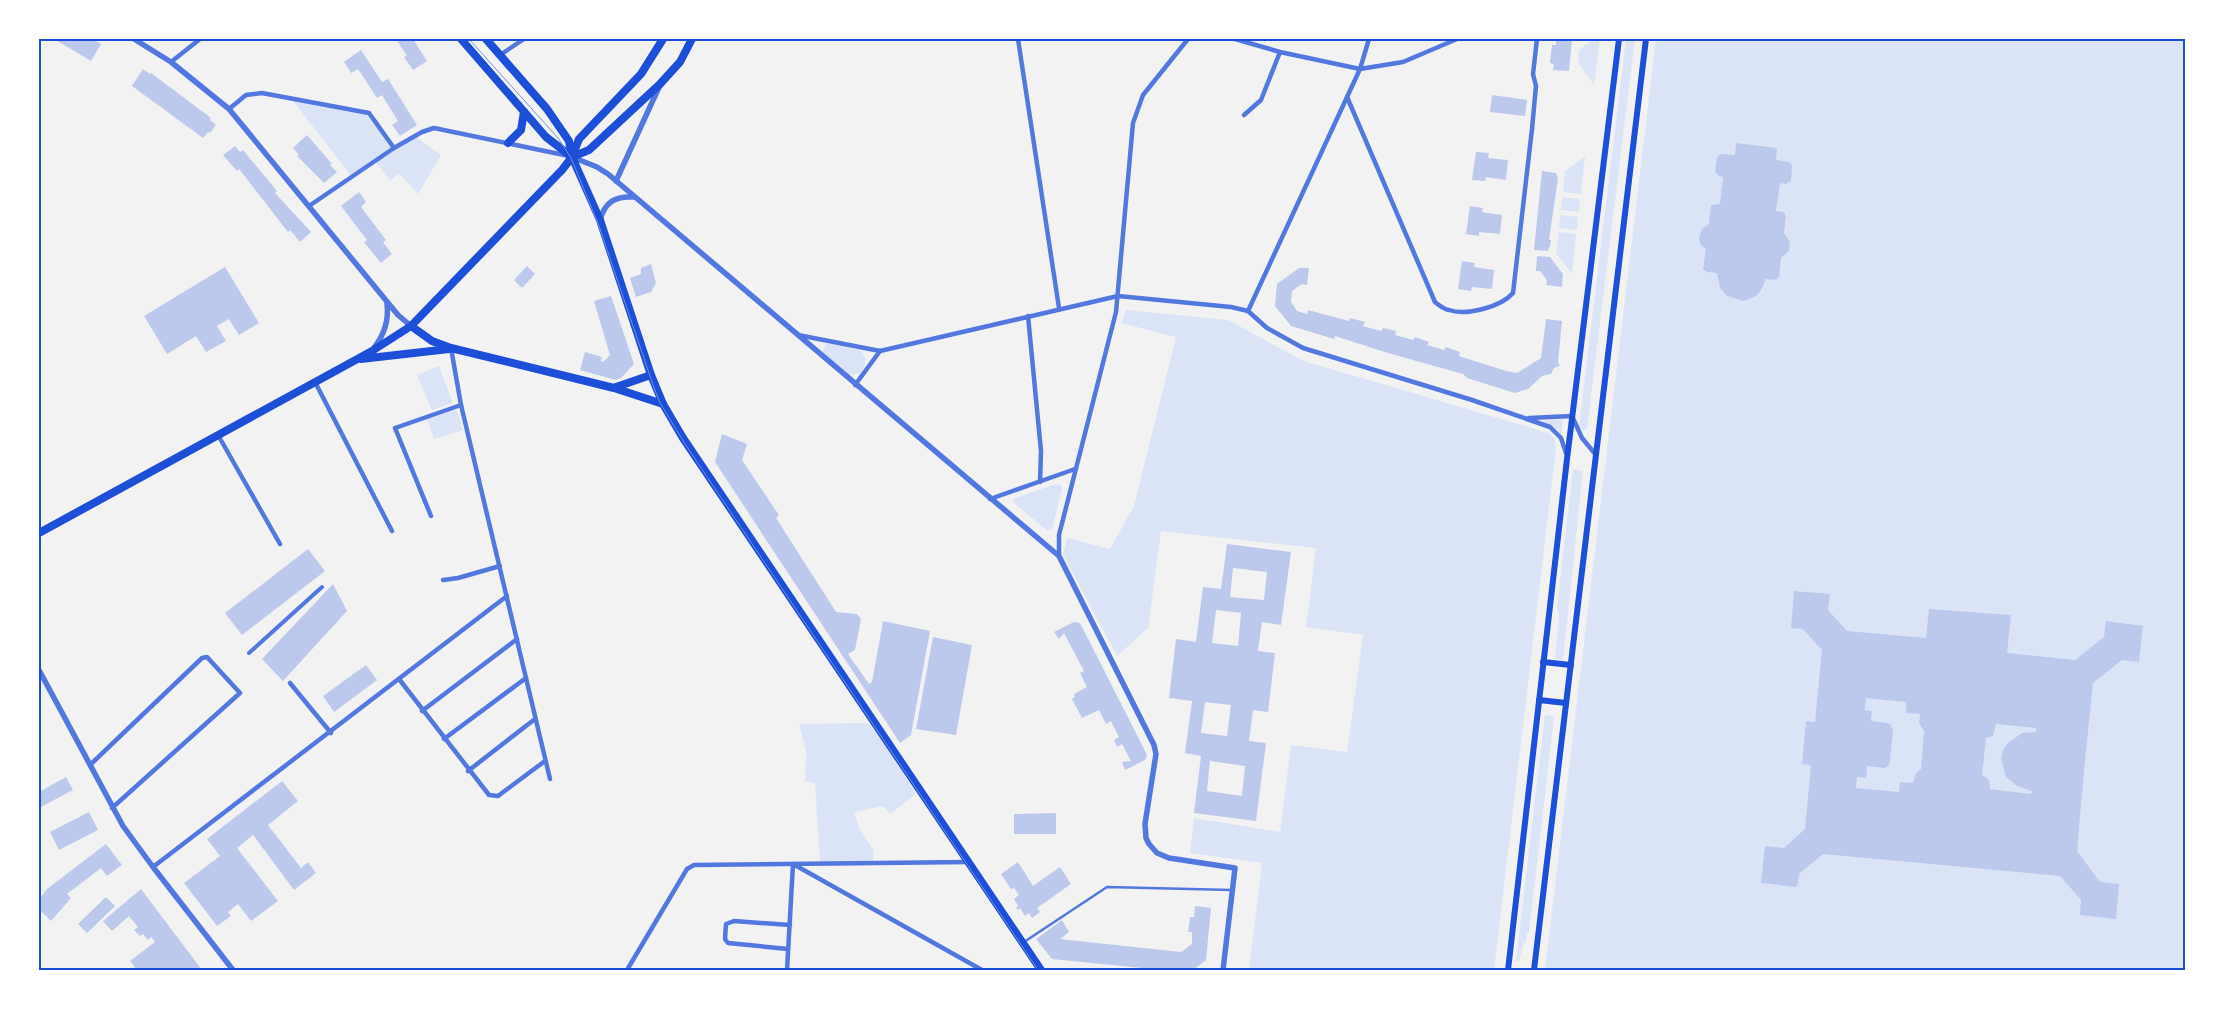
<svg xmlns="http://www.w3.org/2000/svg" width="2224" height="1009" viewBox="0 0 2224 1009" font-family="'PT Sans',sans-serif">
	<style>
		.green { fill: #dbe4f7 }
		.building { fill: #bdc9ec; fill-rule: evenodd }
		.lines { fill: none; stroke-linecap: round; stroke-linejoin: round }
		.service { stroke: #5277de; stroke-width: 2.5 }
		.pedestrian { stroke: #5277de; stroke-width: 4 }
		.minor { stroke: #5277de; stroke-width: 4.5 }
		.tertiary { stroke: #5277de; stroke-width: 5.5 }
		.secondary { stroke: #1d4ed8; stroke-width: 6 }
		.primary { stroke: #1d4ed8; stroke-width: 8 }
		.tram { stroke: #7290e2; stroke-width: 1 }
		.neatline { fill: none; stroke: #1d4ed8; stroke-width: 2 }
	</style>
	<rect width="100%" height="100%" fill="#f2f2f2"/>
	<g class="green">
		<path d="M1593 39H1600L1594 85 1578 63 1579 50Z"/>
		<path d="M1626 39H1635L1587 428 1583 431 1579 426Z"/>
		<path d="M1656 39H2181L2185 42V970H1545Z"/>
		<path d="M291 98 369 113 393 148 415 136 441 155 418 194 399 173 390 181 375 161 351 176Z"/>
		<path d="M1585 156 1581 194 1563 192 1565 171Z"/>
		<path d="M1562 197 1580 199 1579 212 1561 210Z"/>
		<path d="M1560 215 1578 217 1577 230 1559 228Z"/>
		<path d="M1559 232 1576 234 1572 274 1556 253Z"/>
		<path d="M1126 310 1228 320 1304 361 1549 433 1554 438 1556 448 1494 970H1249L1262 863 1190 853 1194 818 1280 832 1291 745 1347 752 1363 635 1306 627 1316 548 1161 531 1148 628 1117 656 1063 555 1067 538 1110 549 1134 506 1176 337 1121 323Z"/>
		<path d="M826 343 860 350C868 357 866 364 861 372L853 375 849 374 822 353Z"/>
		<path d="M439 366 453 403 432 410 417 375Z"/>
		<path d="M457 410 463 430 434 439 427 419Z"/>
		<path d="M1563 419 1561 435 1556 428 1543 422V421Z"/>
		<path d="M1573 469 1583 471 1563 660 1555 659 1559 614 1557 608Z"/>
		<path d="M1056 484 1061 485 1062 488 1052 529 1048 531 1015 504 1013 501 1015 498Z"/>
		<path d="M1545 715 1554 716 1529 933H1527L1526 943 1524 942 1519 961H1516Z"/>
		<path d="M868 723 882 740 916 794 890 814 883 806 854 812 860 830 874 851 873 864H820L815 783 805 781 806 752 799 724Z"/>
	</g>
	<g class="building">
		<path d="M54 39H97L96 41 101 44 91 61Z"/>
		<path d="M396 39H413L427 61 413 70 404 57 407 56Z"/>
		<path d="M1556 39H1580L1572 40 1569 71 1553 70 1554 64 1550 63 1552 45H1556Z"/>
		<path d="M361 50 382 82 388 79 417 125 400 136 392 125 398 121 382 95 377 98 358 69 351 73 344 62Z"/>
		<path d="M143 69 150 74 151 73 211 118 210 120 216 125 210 133 208 132 203 138 132 86Z"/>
		<path d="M1492 95 1527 100 1525 116 1490 112Z"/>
		<path d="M307 135 332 164 330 165 337 172 324 183 297 156 299 155 293 148Z"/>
		<path d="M1736 143 1777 148 1776 160 1789 162 1792 165 1791 181 1786 184 1780 183 1776 211 1784 212 1786 216 1784 233 1790 242 1789 251 1781 258 1779 277 1775 280 1766 279 1761 290 1756 296 1744 301 1727 296 1720 288 1717 273 1707 272 1703 269 1706 249 1701 245 1699 238 1702 229 1709 224 1711 205 1720 204 1723 177 1719 176 1715 172 1717 157 1721 154 1735 155Z"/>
		<path d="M235 146 240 152 243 150 277 191 275 193 311 232 300 242 290 230 288 232 239 169 237 171 223 155Z"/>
		<path d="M1476 152 1489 153 1488 158 1508 160 1506 180 1486 177 1485 181 1472 180Z"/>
		<path d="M1542 171 1556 173 1558 178 1549 240H1551L1550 247H1549L1548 251 1534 250Z"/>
		<path d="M359 192 366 202 361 207 386 240 383 242 392 254 381 263 364 242 367 240 341 206Z"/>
		<path d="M1470 206 1483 208 1482 212 1502 215 1500 234 1479 232V236L1466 234Z"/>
		<path d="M1537 256 1550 257 1563 274 1562 287 1546 285 1547 280 1540 271H1536Z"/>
		<path d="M1462 261 1475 263 1474 267 1494 270 1492 289 1472 287 1471 291 1458 289Z"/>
		<path d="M651 264 656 283 651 292 636 297 630 278 641 274V268Z"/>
		<path d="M527 266 535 274 522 288 514 280Z"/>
		<path d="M225 267 259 323 239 335 229 319 217 326 226 341 206 352 196 336 167 354 144 316Z"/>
		<path d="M1299 268H1309L1307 285 1302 284 1292 291 1291 302 1297 311 1307 314 1308 310 1349 321 1350 318 1365 322 1363 326 1381 331 1383 328 1396 331 1395 335 1413 340 1415 337 1429 342 1427 345 1444 350 1446 347 1460 352 1459 356 1506 371 1517 373 1541 358 1546 319 1562 321 1558 362 1560 366 1554 368 1551 374 1542 376 1528 389 1515 393 1467 378 1463 374 1388 353 1335 336 1334 339 1291 326 1275 306 1277 284Z"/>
		<path d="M611 296 634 364 621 378 616 380 580 370 585 352 602 357 601 361 603 362 610 355 594 301Z"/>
		<path d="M722 434 747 444 742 460 779 515 776 518 836 612 857 614 861 619 855 650 848 654 869 684 872 682 883 621 930 631 911 735 900 743 715 462Z"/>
		<path d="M1227 544 1291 552 1281 625 1262 622 1258 651 1275 653 1268 712 1253 710 1249 741 1266 743 1256 821 1194 813 1201 756 1185 753 1192 701 1169 698 1176 639 1196 642 1203 587 1221 589ZM1233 568 1267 572 1264 600 1230 597ZM1216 610 1241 613 1238 646 1212 643ZM1205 702 1231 705 1227 736 1201 733ZM1210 761 1245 766 1242 796 1207 791Z"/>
		<path d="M308 549 325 571 242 635 225 613Z"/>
		<path d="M333 584 347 611 283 681 262 659Z"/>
		<path d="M1794 591 1830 594 1828 610 1847 631 1926 638 1929 609 2011 615 2007 653 2075 660 2104 637 2106 621 2143 626 2139 662 2122 660 2093 683 2084 771 2077 851 2100 882 2119 884 2116 919 2080 915 2081 900 2060 876 1823 854 1799 874 1797 887 1761 883 1765 846 1784 848 1805 829 1811 765 1802 764 1806 721 1815 722 1822 650 1803 629 1791 628ZM1866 698 1906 702V713L1920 714 1919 723 1924 731 1921 769 1916 773 1913 783 1900 782 1899 792 1856 788 1857 777 1866 778 1867 766 1884 768 1889 766 1890 760 1893 731 1891 725 1887 723 1871 721 1872 711 1865 710ZM1996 724 2036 728V732L2022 733 2008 743 2003 750 2001 759 2006 777 2017 786 2032 791 2031 794 1990 789 1989 780 1982 775 1986 738 1993 736Z"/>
		<path d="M1074 622 1080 623 1147 755 1145 760 1125 770 1122 762 1131 761 1122 744 1117 747 1114 740 1119 737 1111 721 1106 724 1099 710 1082 718 1072 699 1075 697 1074 694 1087 687 1080 673 1084 671 1064 633 1059 639 1054 632Z"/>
		<path d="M933 637 972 645 956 735 916 729Z"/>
		<path d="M366 665 377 680 334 712 323 696Z"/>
		<path d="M66 777 73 790 39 808V792Z"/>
		<path d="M282 781 298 801 268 825 301 868 308 862 316 873 294 890 253 835 237 848 278 901 251 921 238 904 228 912 231 916 217 926 184 883 220 856 207 839Z"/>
		<path d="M89 812 98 830 59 850 50 832Z"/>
		<path d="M1056 813V834H1014V814Z"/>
		<path d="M106 844 122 865 107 876 101 868 67 894 71 898 51 921 39 909V900L47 889Z"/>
		<path d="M1018 862 1033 886 1060 867 1071 884 1037 908 1040 912 1032 918 1029 913 1025 916 1020 908 1018 910 1016 908 1018 906 1014 899 1019 895 1014 888 1011 889 1001 874Z"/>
		<path d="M141 889 202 970H137L130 961 155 942 151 937 148 940 143 934 140 936 134 930 138 927 129 916 112 931 103 921Z"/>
		<path d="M106 897 115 906 87 933 78 924Z"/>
		<path d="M1195 906 1211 908 1206 960 1193 970H1162L1052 959 1036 939 1062 920 1069 932 1060 939 1181 952 1192 944V932H1188L1190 917H1194Z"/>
	</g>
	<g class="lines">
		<path class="service" d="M1024 942 1107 887 1232 890"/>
		<path class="pedestrian" d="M249 653 322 587"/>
		<g class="minor">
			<path d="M1018 39 1059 308"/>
			<path d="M1235 39 1280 52 1360 69 1403 62 1457 39"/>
			<path d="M500 55 524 39"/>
			<path d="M171 62 200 39"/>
			<path d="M1347 97 1435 302C1439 305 1443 309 1449 310 1466 316 1501 307 1513 293L1532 129 1536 86 1533 74 1537 39"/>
			<path d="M229 109 246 95 262 93 369 113 394 148"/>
			<path d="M1244 115 1261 100 1280 52"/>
			<path d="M309 206 394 148 422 132 434 128 569 156"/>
			<path d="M1248 311 1360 69 1369 39"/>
			<path d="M1028 316 1041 451 1040 482"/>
			<path d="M798 335 880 351 1118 296 1231 307 1248 311 1267 328 1303 348 1472 400 1550 427 1561 438 1566 453"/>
			<path d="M451 348 461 405 550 779"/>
			<path d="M315 382 392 531"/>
			<path d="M855 385 880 351"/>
			<path d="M1529 418 1572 416 1582 438 1596 455"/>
			<path d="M218 435 280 544"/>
			<path d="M990 499 1075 469"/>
			<path d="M431 516 395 428 461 405"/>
			<path d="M1059 556V535L1116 312 1133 123 1143 95 1188 39"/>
			<path d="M443 580 458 578 500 566"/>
			<path d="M399 679 489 795 498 796 545 761"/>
			<path d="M290 683 331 733"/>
			<path d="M422 711 517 639"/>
			<path d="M444 739 526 678"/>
			<path d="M90 765 202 658 207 657 240 693 112 808"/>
			<path d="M468 771 535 719"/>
			<path d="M153 867 507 596"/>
			<path d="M788 949 728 943 725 939 726 924 734 921 790 925"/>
			<path d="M627 970 687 869 694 865 968 862"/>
			<path d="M787 970 793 864 982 970"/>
		</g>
		<g class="tertiary">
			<path d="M134 39 171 62 229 109 398 315 411 326"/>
			<path d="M572 157 597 167 608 174 1059 556 1154 745 1156 754 1145 824 1146 838 1149 844 1157 853 1169 858 1235 868 1223 970"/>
			<path d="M616 181 660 85"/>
			<path d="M600 220C605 202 615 196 633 197"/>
			<path d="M374 348C384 335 389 320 387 304"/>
			<path d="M39 670 123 826 153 867 233 970"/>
		</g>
		<g class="secondary">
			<path d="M1543 662 1571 665"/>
			<path d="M1539 700 1566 703"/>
			<path d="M1508 970 1567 459 1619 39"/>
			<path d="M1534 970 1646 39"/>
		</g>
		<g class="primary">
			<path d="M461 39 546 137 572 157"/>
			<path d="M486 39 547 109 569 141 572 157 600 220 651 375 663 404 683 438 1041 970"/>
			<path d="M508 143 521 130 524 112"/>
			<path d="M572 157 589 150 660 84 680 62 692 39"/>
			<path d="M411 326 432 341 451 348 614 388 663 404"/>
			<path d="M361 359 449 349"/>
			<path d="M616 387 651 375"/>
			<path d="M39 533 372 351 411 326 562 170 572 157 579 139 641 74 663 39"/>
		</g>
		<path class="tram" d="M469 39 558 138 571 158 599 226 653 385 660 403 685 444 1038 970"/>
	</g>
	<rect width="2224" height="1009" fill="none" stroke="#ffffff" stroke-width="80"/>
	<rect x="40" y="40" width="2144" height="929" class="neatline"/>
</svg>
